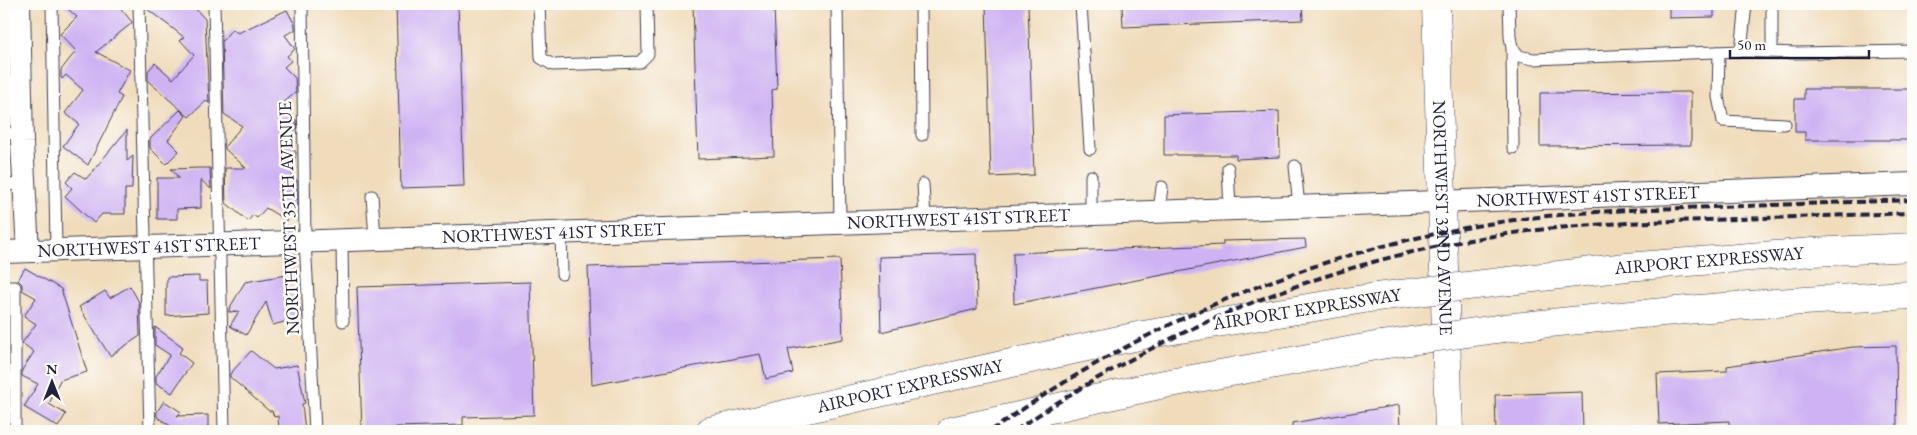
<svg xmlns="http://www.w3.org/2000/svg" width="1917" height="435" viewBox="0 0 1917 435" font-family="'EB Garamond',serif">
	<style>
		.building { fill: #ceb2f3 }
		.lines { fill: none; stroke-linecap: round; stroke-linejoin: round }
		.lane-casing { stroke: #413e4e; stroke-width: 13 }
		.street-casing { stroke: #413e4e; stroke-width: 24 }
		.secondary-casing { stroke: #413e4e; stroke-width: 29 }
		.highway-casing { stroke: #413e4e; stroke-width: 29 }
		.lane { stroke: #fff; stroke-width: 11 }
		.street { stroke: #fff; stroke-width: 22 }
		.secondary { stroke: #fff; stroke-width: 28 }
		.highway { stroke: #fff; stroke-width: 28 }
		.rail { stroke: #22223b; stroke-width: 4; stroke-dasharray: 8 4; stroke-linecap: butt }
		.highway-bridge-casing { stroke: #413e4e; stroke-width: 29; stroke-linecap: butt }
		.highway-bridge { stroke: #fff; stroke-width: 28 }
		.labels { text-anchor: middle; stroke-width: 5; stroke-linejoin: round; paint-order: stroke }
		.street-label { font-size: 18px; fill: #22223b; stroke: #fdfcf7 }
	</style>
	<rect width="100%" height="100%" fill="#fdfcf7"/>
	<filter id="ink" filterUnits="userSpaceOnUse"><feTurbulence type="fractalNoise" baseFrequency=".02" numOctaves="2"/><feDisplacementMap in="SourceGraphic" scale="10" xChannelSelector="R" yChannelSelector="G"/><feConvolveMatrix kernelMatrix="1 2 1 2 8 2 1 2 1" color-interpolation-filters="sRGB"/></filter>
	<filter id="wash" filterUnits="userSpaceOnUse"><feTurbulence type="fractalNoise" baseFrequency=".0096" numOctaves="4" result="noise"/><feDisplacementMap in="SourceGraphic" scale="20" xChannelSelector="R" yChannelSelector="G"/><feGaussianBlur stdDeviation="1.12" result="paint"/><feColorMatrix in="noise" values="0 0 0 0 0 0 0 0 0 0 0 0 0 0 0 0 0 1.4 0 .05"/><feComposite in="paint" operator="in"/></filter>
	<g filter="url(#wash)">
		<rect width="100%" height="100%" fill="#f0dcbb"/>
		<g id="blocks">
			<g class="building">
				<path d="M62 4H117L132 22V23L96 52 130 70 117 94 122 97 88 165 63 146 79 124 65 113 83 90 66 75 62 79 61 77V70L76 51 60 34 77 17Z"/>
				<path d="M146 4H191L205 19 209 103 206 101 189 117 148 81V71L155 63 173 79 194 55 180 40 184 37 147 9Z"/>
				<path d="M396 4H458L464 186 401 188Z"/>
				<path d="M693 4H774L777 89 772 90 774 156 698 159Z"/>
				<path d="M986 4H1028L1034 175 991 177Z"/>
				<path d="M1122 4H1302L1303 20 1123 27Z"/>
				<path d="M1669 4H1714V17L1669 18Z"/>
				<path d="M287 10 295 25V30L285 35 295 49 287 56 291 61 284 67 295 78 296 92 281 105 296 120V129L283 142 296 152 292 177 297 180V204L287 221 266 208 257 218 253 215 248 221 226 203 225 168H246L225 149V146L242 126 224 114 222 41 232 29 238 33Z"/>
				<path d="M1804 89H1913V140H1805V132H1795V99H1804Z"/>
				<path d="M1691 92V145L1540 146V93Z"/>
				<path d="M180 110 186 116 168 140 179 151 166 164 150 148V139Z"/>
				<path d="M1279 111 1280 157 1236 159V155H1164V115Z"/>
				<path d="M127 130V161L133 156 132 189H125V214H102L94 223 65 196 72 188 66 182 75 172 86 179Z"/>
				<path d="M200 168H210L211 189 201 180V208L177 209V219H157V178H179L171 169Z"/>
				<path d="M1305 239 1306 247 1014 304 1013 253 1223 245V241Z"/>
				<path d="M976 254 977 309 881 332 879 257Z"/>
				<path d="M840 259 843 339 788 349 793 373 766 379 760 354 592 385 588 267Z"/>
				<path d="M25 268 61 289 87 372 60 380 49 404 66 414 58 427 24 407 38 384 22 376V370L34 352 22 343 36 324 24 316 36 298 22 290V284L18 280Z"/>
				<path d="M287 275 290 297 297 295 302 317 273 325 266 302 246 335 230 326 239 311 229 312V309L245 282Z"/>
				<path d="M199 276V281H207L208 313 166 316V282H167V277Z"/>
				<path d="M530 282 534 415 463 417V425L396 427V431H362L357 287Z"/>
				<path d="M130 286 139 302 140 336 110 356 79 307 105 291 110 298Z"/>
				<path d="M155 327 183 347 179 353 192 363 172 393 156 383V376L170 355 155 345Z"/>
				<path d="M1896 346 1897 429 1843 431H1729V421L1659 424 1657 374 1727 371V366L1853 347Z"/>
				<path d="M251 351 274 369 297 365 305 403 302 404 305 431H279L278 416 274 417 272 411H269L230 377V374Z"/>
				<path d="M1582 392 1583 431H1496L1495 395Z"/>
				<path d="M164 401 181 412 177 416 208 415V431H178L157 417V412Z"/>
				<path d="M1399 405 1400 431H1292V423Z"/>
			</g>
		</g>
	</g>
	<g filter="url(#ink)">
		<use href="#blocks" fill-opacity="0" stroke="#413e4e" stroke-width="1"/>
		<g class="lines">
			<g class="lane-casing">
				<g id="lane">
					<path d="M52 4 56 250"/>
					<path d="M139 4 150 431"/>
					<path d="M214 4 224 431"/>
					<path d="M302 4 305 240 315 431"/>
					<path d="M539 4 541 58 553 65 640 62 648 54 647 4"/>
					<path d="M837 4 840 222"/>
					<path d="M921 4 922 135"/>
					<path d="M1081 4 1090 149"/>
					<path d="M1509 4 1510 37 1512 47 1519 56 1533 59 1741 51 1796 53 1913 51"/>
					<path d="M1512 47 1513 148"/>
					<path d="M1741 51 1746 4"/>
					<path d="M1772 51V4"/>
					<path d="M1719 52 1718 97 1723 121 1785 124"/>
					<path d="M4 134 22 133"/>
					<path d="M1295 166 1299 207"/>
					<path d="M1228 168 1230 209"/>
					<path d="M1091 176V214"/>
					<path d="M923 184 925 219"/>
					<path d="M4 185 24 184"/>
					<path d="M372 196 375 237"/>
					<path d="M1159 211 1162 187"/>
					<path d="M561 231 562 274"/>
					<path d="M342 239 343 321"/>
					<path d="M4 287H15V431"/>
				</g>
			</g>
			<g class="street-casing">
				<g id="street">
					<path d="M19 4 22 143 28 251"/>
					<path id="s1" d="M4 252 1410 203 1913 184"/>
				</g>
			</g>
			<g class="secondary-casing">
				<g id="secondary">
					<path id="s2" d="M1436 4 1449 431"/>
				</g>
			</g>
			<g class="highway-casing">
				<g id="highway">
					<path id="s3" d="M1509 281 1626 267 1813 252 1913 247"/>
					<path d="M1504 328C1640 313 1776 301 1913 295"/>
					<path id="s4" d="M710 431 1007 364 1143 335 1376 297"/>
					<path d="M951 431 1159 385 1381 345"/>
				</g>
			</g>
			<use href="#lane" class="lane"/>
			<use href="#street" class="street"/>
			<use href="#secondary" class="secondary"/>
			<use href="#highway" class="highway"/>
			<g class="rail">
				<path d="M991 431C1148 319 1323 247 1514 220 1580 211 1647 209 1714 207 1780 205 1847 202 1913 200"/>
				<path d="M1015 431C1165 326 1339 256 1521 232 1582 224 1644 222 1705 220 1774 218 1844 215 1913 213"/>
			</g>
			<g class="highway-bridge-casing">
				<g id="highway-bridge">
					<path d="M1376 297 1509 281"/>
					<path d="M1381 345 1504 328"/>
				</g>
			</g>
			<use href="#highway-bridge" class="highway-bridge"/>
		</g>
	</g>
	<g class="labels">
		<g class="street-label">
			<text dy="6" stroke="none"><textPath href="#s1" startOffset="1585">NORTHWEST 41ST STREET</textPath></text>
			<text dy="6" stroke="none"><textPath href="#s2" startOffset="214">NORTHWEST 32ND AVENUE</textPath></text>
			<text transform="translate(289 218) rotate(-92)" y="6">NORTHWEST 35TH AVENUE</text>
			<text dy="6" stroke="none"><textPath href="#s1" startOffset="955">NORTHWEST 41ST STREET</textPath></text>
			<text dy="6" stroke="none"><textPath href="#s1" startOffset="550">NORTHWEST 41ST STREET</textPath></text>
			<text dy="6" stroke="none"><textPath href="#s1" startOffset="145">NORTHWEST 41ST STREET</textPath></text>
			<text dy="6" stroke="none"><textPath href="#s3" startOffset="201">AIRPORT EXPRESSWAY</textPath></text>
			<text transform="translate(1307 309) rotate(-9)" y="6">AIRPORT EXPRESSWAY</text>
			<text dy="6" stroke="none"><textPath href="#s4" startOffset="205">AIRPORT EXPRESSWAY</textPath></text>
		</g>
	</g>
	<rect width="1917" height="435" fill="none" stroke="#fdfcf7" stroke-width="20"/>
	<g transform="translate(52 382)" stroke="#fdfcf7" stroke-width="4" paint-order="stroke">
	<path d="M0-4L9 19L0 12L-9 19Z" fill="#22223b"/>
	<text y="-8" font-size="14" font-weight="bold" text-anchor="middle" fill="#22223b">N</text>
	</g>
	<path d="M1730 50v8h139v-8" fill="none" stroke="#22223b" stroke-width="2.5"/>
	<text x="1737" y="50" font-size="15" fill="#22223b" stroke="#fdfcf7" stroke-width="4" paint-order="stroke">50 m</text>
</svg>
